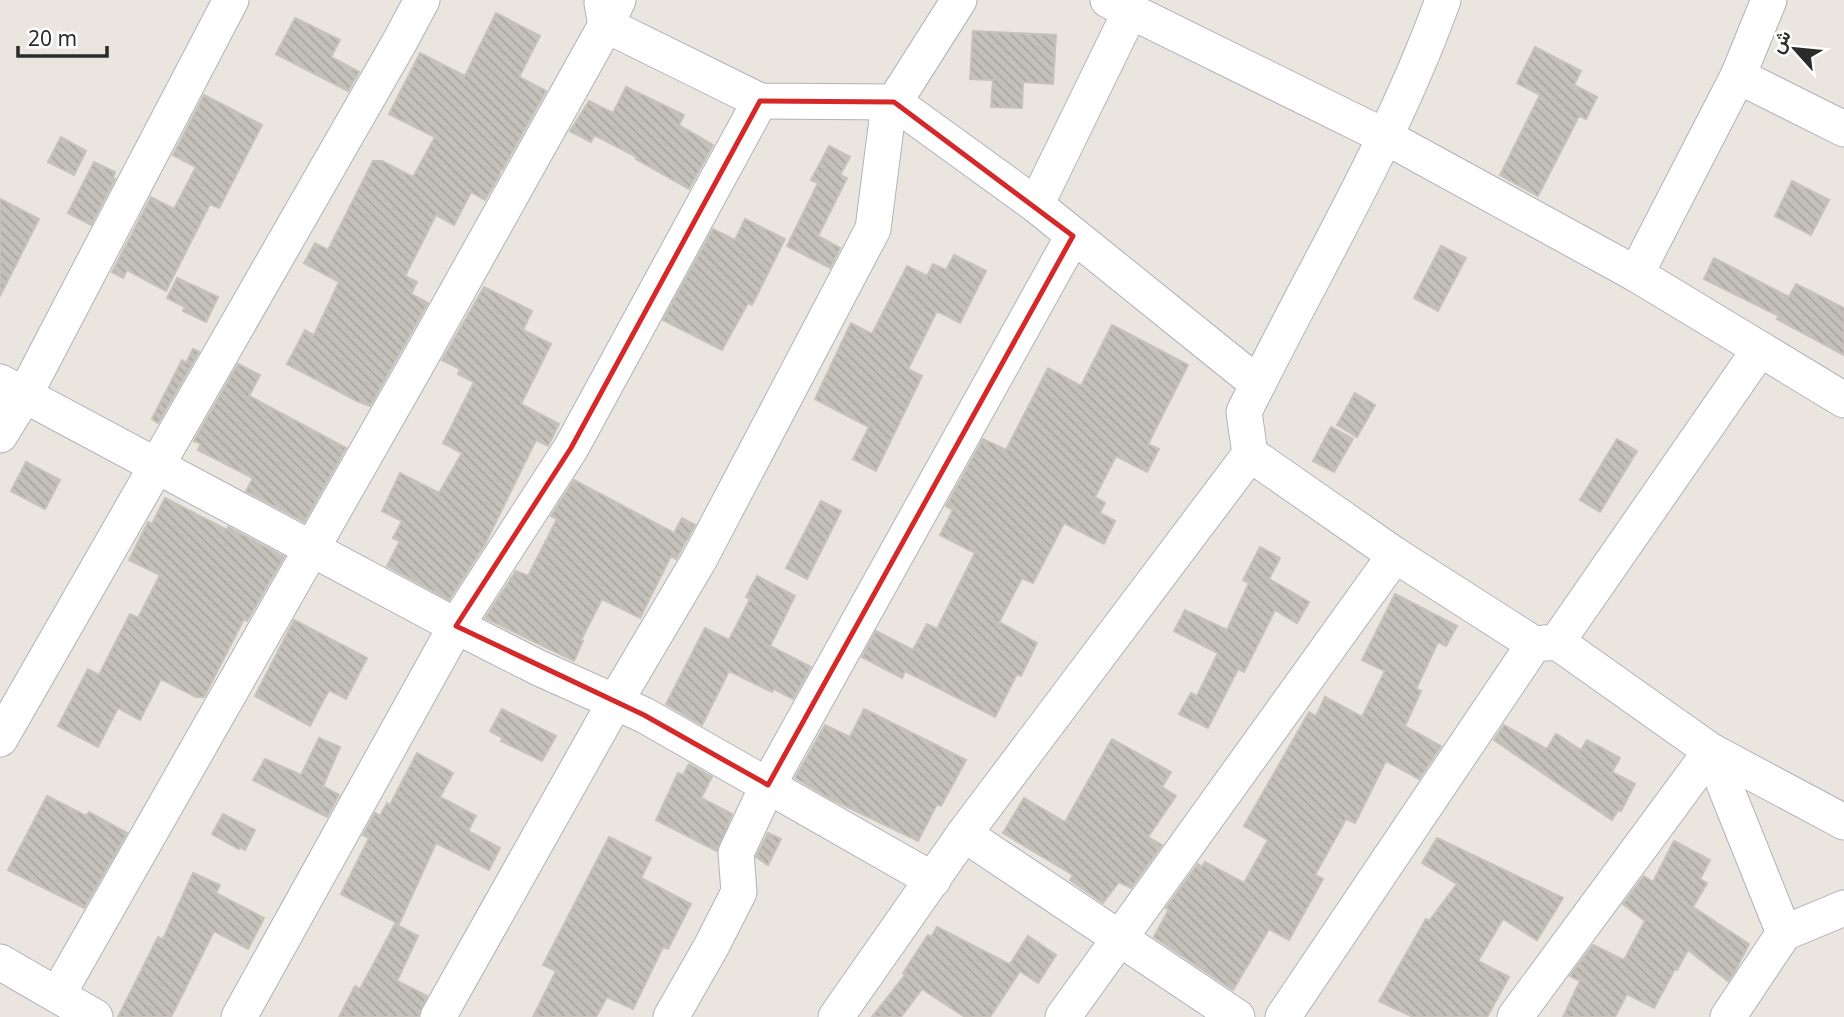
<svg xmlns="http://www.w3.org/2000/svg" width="1844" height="1017" viewBox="0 0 1844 1017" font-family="'Noto Sans',Vazirmatn,sans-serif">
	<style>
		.building { fill: url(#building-back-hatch); stroke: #c6c1b9; stroke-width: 2 }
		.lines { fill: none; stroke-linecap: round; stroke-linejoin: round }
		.minor-casing { stroke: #b0b2ba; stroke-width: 37 }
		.minor { stroke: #fff; stroke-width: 35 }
		.marked { fill: none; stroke: #d62828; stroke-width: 5; stroke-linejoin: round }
	</style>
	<defs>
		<pattern id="building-back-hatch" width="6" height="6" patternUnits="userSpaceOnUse" patternTransform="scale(1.75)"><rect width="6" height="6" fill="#c4c0ba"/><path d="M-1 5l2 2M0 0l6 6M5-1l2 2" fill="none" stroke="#a9a5a0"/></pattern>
	</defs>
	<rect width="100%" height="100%" fill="#ebe5df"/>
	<g class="building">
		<path d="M496 13 540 36 519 77 546 91 502 170 500 169V174L485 200 471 192 454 225 436 215 405 276 417 282 411 294 428 303 370 406 357 401 287 364 305 330 314 335 339 282 304 263 315 243 328 250 373 161H382L413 177 435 137 389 114 420 53 465 76Z"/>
		<path d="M295 18 340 40 331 57 359 72 348 91 276 54Z"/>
		<path d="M973 31 1056 35 1053 84 1023 82 1022 108 991 107 993 80 970 79Z"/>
		<path d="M1535 47 1581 71 1574 85 1597 97 1586 119 1579 116 1538 196 1500 175 1540 95 1517 83Z"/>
		<path d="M626 87 684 115 679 125 713 145 689 189 636 159 637 157 594 135 591 142 570 131 589 101 613 113Z"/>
		<path d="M204 95 262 125 219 208 210 204 166 291 127 270 123 278 112 272 151 197 174 209 196 167 173 155Z"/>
		<path d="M61 137 86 151 74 175 48 162Z"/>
		<path d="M829 146 850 157 840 175 847 178 818 236 840 248 830 268 787 246 818 183 811 180Z"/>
		<path d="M94 162 115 172 113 178 115 179 91 225 68 213Z"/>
		<path d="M1792 181 1829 200 1811 235 1775 216Z"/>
		<path d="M0 199 39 219 0 296Z"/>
		<path d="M745 219 785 239 752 305 748 303 722 350 663 320 713 229 735 240Z"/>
		<path d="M1441 246 1466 258 1438 311 1414 298Z"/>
		<path d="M954 255 986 271 960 323 937 311 908 369 922 376 876 471 853 459 869 427 815 399 851 323 872 334 907 266 927 276 933 264 946 270Z"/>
		<path d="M1714 258 1789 297 1796 284 1844 308V355L1777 319 1779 316 1704 279Z"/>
		<path d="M177 278 218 297 206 322 183 311 185 307 167 298Z"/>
		<path d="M484 287 532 311 523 330 551 344 521 404 559 424 548 446 536 440 485 544 449 600 387 566 400 541 393 538 402 521 382 511 400 473 439 493 462 453 443 443 474 382 458 374 460 369 442 360Z"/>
		<path d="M1112 325 1188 365 1148 444 1159 449 1147 472 1116 456 1095 497 1105 503 1100 513 1115 521 1104 544 1064 523 1033 583 1022 578 999 622 1037 643 1021 676 1017 674 995 717 905 671 902 678 862 657 876 631 913 650 927 624 937 629 975 553 940 535 953 510 946 506 983 439 1006 450 1048 368 1081 386Z"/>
		<path d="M193 349 199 352 158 423 152 419 182 360 186 363Z"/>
		<path d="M238 364 260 375 249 396 346 448 304 522 246 491 253 478 198 450 201 444 194 441Z"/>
		<path d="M1355 393 1375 405 1357 437 1337 425Z"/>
		<path d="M1331 427 1353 439 1334 472 1313 461Z"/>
		<path d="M1617 439 1637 451 1600 512 1580 500Z"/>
		<path d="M26 462 60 480 45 509 11 491Z"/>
		<path d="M574 480 674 533 682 518 695 525 676 559 671 556 640 618 602 599 581 640 583 641 574 661 485 618 516 571 528 576 557 519 551 516Z"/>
		<path d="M165 498 227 530 228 527 284 557 247 621 244 619 204 697H196L161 679 140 720 118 708 98 747 58 726 88 669 99 675 130 614 138 618 160 575 129 560 148 522 152 524Z"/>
		<path d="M821 501 841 511 807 579 786 568Z"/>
		<path d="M1260 547 1280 558 1269 579 1309 602 1297 623 1275 610 1244 672 1238 669 1208 728 1179 714 1191 693 1197 696 1218 653 1174 631 1185 610 1227 630 1249 583 1243 580Z"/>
		<path d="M757 576 795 596 770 646 811 667 793 699 774 689 772 692 729 671 702 725 666 704 705 628 729 640 750 599 746 597Z"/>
		<path d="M1395 594 1457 626 1446 646 1438 642 1416 689 1421 691 1405 726 1441 746 1419 779 1386 761 1355 823 1346 819 1315 875 1323 879 1289 940 1269 929 1233 990 1154 937 1169 909 1166 908 1198 864 1202 867 1205 862 1244 883 1268 840 1244 826 1309 712 1316 716 1325 697 1362 717 1385 671 1362 660Z"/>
		<path d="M294 620 367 658 346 699 329 690 310 726 255 696Z"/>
		<path d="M502 709 556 736 542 761 501 741 503 738 490 731Z"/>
		<path d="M864 709 966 760 941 806 937 804 918 841 833 800 795 778 825 725 850 737Z"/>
		<path d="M1504 725 1547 749 1556 734 1581 750 1587 740 1620 758 1612 772 1635 784 1621 811 1618 810 1612 820 1494 740Z"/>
		<path d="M319 738 340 747 323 786 339 795 327 817 253 780 265 759 301 775Z"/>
		<path d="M1112 739 1171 772 1162 787 1176 796 1148 837 1162 845 1131 888 1119 882 1103 903 1070 880 1073 875 1003 833 1024 798 1065 822Z"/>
		<path d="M417 753 453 773 440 797 476 816 468 831 500 848 489 870 436 843 399 924 341 894 369 838 363 835 375 813 380 816 387 803 390 805Z"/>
		<path d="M689 764 712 777 701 798 732 814 717 851 656 820 678 773 683 775Z"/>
		<path d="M47 796 86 816 89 812 127 833 84 908 8 870Z"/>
		<path d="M223 814 255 830 245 850 240 847 239 849 212 834Z"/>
		<path d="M768 833 781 839 768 865 756 857Z"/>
		<path d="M609 837 651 858 641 878 691 904 668 949 663 947 633 1009 607 997 596 1017H533L556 971 543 965Z"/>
		<path d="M1437 838 1563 898 1537 940 1503 919 1478 961 1509 977 1487 1017H1413L1379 1001 1426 919 1429 921 1457 884 1422 863Z"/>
		<path d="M1674 841 1710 860 1700 879 1707 883 1693 907 1749 944 1735 971 1728 981 1688 950 1677 970 1675 969 1654 1008 1627 994 1615 1017H1563L1580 981 1570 976 1593 945 1624 960 1645 921 1623 904 1644 876 1653 882Z"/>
		<path d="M193 873 220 885 216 893 264 918 248 949 214 931 171 1017H118L158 937 163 939Z"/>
		<path d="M395 924 418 936 397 981 427 996 418 1017H339L355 986 360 989Z"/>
		<path d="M937 927 1011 965 1010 964 1028 936 1056 955 1038 983 1020 971 990 1017H965L922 989 901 1017H872L905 975 903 973 928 935 931 937Z"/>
	</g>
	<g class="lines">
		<g class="minor-casing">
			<g id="minor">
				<path d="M1108 0 1386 137 1636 274 1738 76 1844 129"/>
				<path d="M602 3 606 25 760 101 894 102 1036 205 1258 384"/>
				<path d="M1738 76 1769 0"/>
				<path d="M1036 205 1130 12"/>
				<path d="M1636 274 1760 349"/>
				<path d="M0 382 456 626 539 668 644 715 933 880"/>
				<path d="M0 435 24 396 231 0"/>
				<path d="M1250 454 1395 555 1534 644 1557 642 1711 751 1844 822"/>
				<path d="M1557 642 1760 349 1844 400"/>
				<path d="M0 739 399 43 422 0"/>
				<path d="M1711 751 1784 933 1728 1017"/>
				<path d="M964 834 1237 1017"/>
				<path d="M1784 933 1844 908"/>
				<path d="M0 962 95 1017"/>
				<path d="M58 994 414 369 606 25 618 0"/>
				<path d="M239 1017 456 626 571 448 760 101"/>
				<path d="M438 1017 615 702 699 560 873 229 888 112 959 0"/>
				<path d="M671 1017 711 947 739 892 736 853 768 785 1073 236"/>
				<path d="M836 1017 964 834 1250 454 1244 412C1311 275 1391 144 1443 0"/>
				<path d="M1063 1017 1395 555"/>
				<path d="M1283 1017 1534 644"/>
				<path d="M1515 1017 1711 751"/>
			</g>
		</g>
		<use href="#minor" class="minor"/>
	</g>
	<path class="marked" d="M760 101 894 102 1073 236 768 785 644 715 456 626 571 448Z"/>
	<g transform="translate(1795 49) rotate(297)" stroke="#ffffff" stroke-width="5" paint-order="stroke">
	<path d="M0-5L12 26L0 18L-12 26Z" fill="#2b2b2b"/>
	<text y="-10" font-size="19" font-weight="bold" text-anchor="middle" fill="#2b2b2b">ش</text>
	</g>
	<path d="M18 46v10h89v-10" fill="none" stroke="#2b2b2b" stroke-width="3.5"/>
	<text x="28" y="46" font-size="21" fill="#2b2b2b" stroke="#ffffff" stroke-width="5" paint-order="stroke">20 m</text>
</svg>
